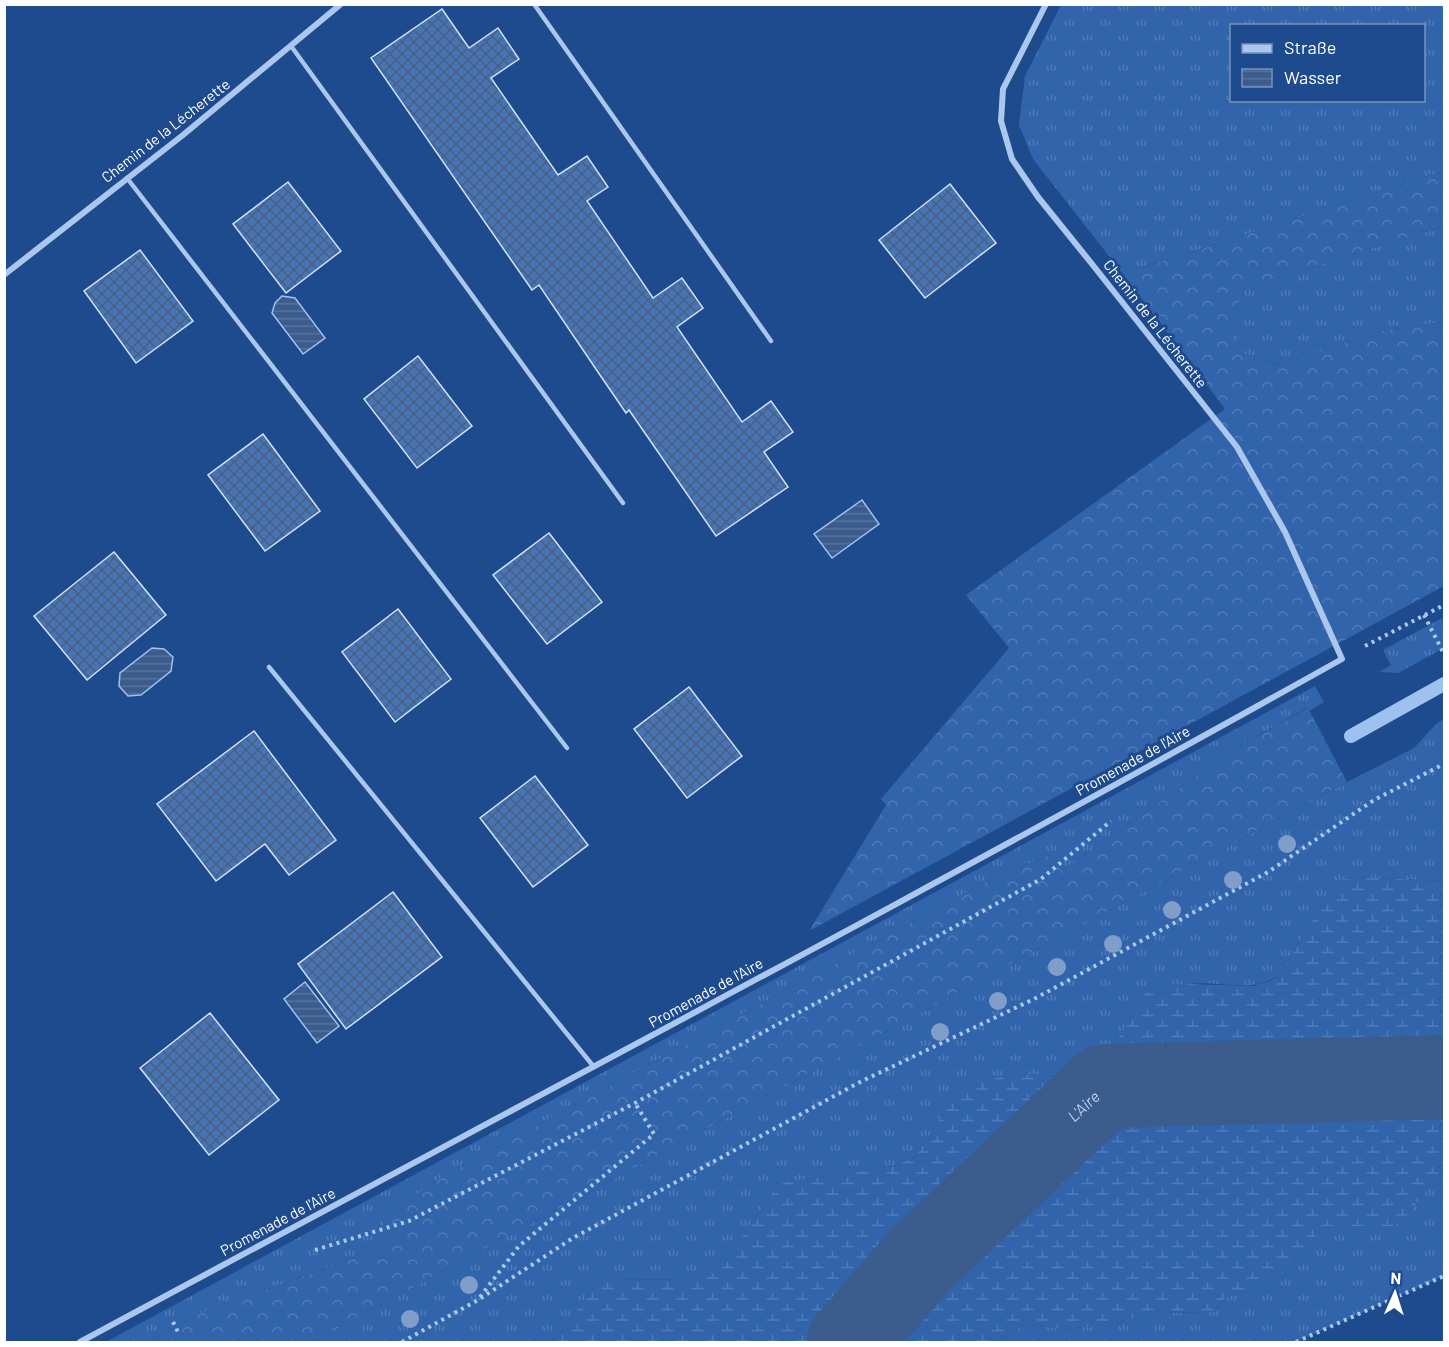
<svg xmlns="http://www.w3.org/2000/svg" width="1449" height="1347" viewBox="0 0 1449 1347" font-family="Barlow,sans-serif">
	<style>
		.grass { fill: url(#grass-tufts); fill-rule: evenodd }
		.forest { fill: url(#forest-crowns) }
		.wetland { fill: url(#wetland-marsh) }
		.water { fill: url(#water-rules); stroke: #9fc1ef; stroke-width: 1.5 }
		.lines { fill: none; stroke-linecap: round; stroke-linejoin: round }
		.stream { stroke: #9fc1ef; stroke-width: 14 }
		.river { stroke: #3b5c8d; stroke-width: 84 }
		.building { fill: url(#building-cross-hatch); stroke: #d1e2f9; stroke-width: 1.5 }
		.path { stroke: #abc7ed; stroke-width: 4; stroke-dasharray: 3 4.5; stroke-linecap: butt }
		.lane { stroke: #abc7ed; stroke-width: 4.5 }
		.street { stroke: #abc7ed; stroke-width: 6 }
		.tree { fill: #809ec9 }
		.labels { text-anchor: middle; stroke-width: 6; stroke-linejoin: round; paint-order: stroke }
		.street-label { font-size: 15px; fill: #fff; stroke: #1e4b8e }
		.water-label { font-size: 16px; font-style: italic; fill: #b7d1f4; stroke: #1e4b8e }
	</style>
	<defs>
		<pattern id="grass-tufts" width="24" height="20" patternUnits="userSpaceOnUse" patternTransform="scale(1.5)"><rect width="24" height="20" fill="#3164ab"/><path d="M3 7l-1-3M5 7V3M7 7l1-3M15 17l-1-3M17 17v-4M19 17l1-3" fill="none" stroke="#507bb8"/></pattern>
		<pattern id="forest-crowns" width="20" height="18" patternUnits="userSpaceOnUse" patternTransform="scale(1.5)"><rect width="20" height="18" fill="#3164ab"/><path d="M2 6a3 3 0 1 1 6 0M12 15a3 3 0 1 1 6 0" fill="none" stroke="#507bb8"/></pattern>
		<pattern id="wetland-marsh" width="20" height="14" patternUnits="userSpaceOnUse" patternTransform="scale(1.5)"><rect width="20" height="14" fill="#3164ab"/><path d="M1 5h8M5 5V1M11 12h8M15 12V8" fill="none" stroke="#507bb8"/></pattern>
		<pattern id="water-rules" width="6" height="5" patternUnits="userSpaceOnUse" patternTransform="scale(1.5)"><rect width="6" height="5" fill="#3b5c8d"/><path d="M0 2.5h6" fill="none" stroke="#58749e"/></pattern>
		<pattern id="building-cross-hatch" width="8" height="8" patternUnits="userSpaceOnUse" patternTransform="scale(1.5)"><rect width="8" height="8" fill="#4674b5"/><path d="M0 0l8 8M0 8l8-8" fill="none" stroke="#496080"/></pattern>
	</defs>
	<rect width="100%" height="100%" fill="#1e4b8e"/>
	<g class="grass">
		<path d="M1061 5H1444V171L1123 274 1033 159 1019 125 1025 76ZM1232 26H1424V100H1232Z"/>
		<path d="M1444 226V322L1373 332 1284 366 1233 350 1231 321 1245 288Z"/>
		<path d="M1444 617V648L1398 673 1379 672 1391 665 1383 650Z"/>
		<path d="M1315 686 1324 702 1309 711 1307 708 1241 745 1062 871 1050 855 991 879 440 1178 382 1219 393 1244 201 1313 147 1342H106Z"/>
		<path d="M1444 719V881L1355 877 1340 880 1327 897 1280 974C1252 995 1220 980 1189 984 1174 986 1158 992 1143 996L1107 1058 1085 1073 1066 1076 1017 1074 955 1096 915 1157 894 1166 785 1182 776 1187 721 1268 702 1280 599 1279 554 1342H312L1347 782 1414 748 1436 724Z"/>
		<path d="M1444 1172V1276L1296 1342H999L1027 1323 1061 1329 1107 1325 1155 1313 1214 1312 1225 1298 1252 1289 1280 1276 1311 1243 1324 1226H1393L1409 1214 1433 1180Z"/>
	</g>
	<g class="forest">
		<path d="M1444 171V226L1245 288 1231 321 1234 350 1283 366 1373 332 1444 322V586L809 931 886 805 881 799 1009 648 966 595 1225 409 1123 274Z"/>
		<path d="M1308 708 1347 782 312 1342H147L201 1313 393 1244 382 1219 440 1178 991 879 1050 855 1062 871 1241 745Z"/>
	</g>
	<path class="wetland" d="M1355 877 1444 881V1172L1433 1180 1409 1214 1393 1226H1324L1311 1243 1280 1276 1252 1289 1225 1298 1214 1312 1155 1313 1107 1325 1061 1329 1027 1323 999 1342H554L599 1279 702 1280 721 1268 776 1187 785 1182 894 1166 915 1157 955 1096 984 1081 1017 1074 1066 1076 1085 1073 1107 1057 1143 996 1157 985 1188 984 1253 986 1270 981 1280 974 1327 897 1340 880Z"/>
	<g class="water">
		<path d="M282 296 295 298 325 338 303 354 272 313 275 303Z"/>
		<path d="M862 500 879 524 832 558 814 534Z"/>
		<path d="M152 648 164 649 173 657 171 671 141 695 128 696 119 686 120 673Z"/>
		<path d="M305 982 339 1026 317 1043 284 999Z"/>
	</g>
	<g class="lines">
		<path class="stream" d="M1351 736 1444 684"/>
		<path class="river" id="s1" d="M849 1342 922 1258 1105 1086 1444 1077"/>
	</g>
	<g class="building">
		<path d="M442 9 469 48 498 28 519 59 491 78 558 175 587 156 608 187 587 201 653 298 682 278 703 308 677 327 742 422 771 401 793 432 764 452 788 487 716 536 629 410 626 413 600 375 539 285 532 290 371 58Z"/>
		<path d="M288 182 341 251 286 293 233 224Z"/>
		<path d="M950 184 996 243 925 298 879 240Z"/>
		<path d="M140 250 193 321 136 363 84 291Z"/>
		<path d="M418 356 472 426 417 468 364 399Z"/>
		<path d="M263 434 320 511 265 551 208 475Z"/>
		<path d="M549 533 602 602 547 644 493 575Z"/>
		<path d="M114 552 166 615 87 680 34 616Z"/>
		<path d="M398 609 451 679 395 722 342 652Z"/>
		<path d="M689 687 742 756 687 798 634 729Z"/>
		<path d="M254 731 336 840 289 875 265 844 216 881 157 804Z"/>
		<path d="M535 776 588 845 533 887 480 818Z"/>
		<path d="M393 892 442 957 346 1029 298 964Z"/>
		<path d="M210 1013 279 1100 209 1155 140 1068Z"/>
	</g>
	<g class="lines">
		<g class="path">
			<path d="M1424 615 1444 654"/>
			<path d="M1365 646 1444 605"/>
			<path d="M315 1250 409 1221 635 1103 1041 879 1111 821"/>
			<path d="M480 1297 519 1246 654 1134 635 1103"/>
			<path d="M173 1322 178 1332"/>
			<path d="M402 1342 478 1300 573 1238 860 1082 1034 999 1268 872 1374 800 1444 764"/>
			<path d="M1296 1342 1444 1276"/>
		</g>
		<g class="lane">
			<path d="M534 4 771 341"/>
			<path d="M291 46 623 503"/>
			<path d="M127 178 567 748"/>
			<path d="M269 667 594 1067"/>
		</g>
		<g class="street">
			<path d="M4 275 183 135 341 4"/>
			<path d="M80 1342C501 1115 924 893 1342 659L1285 532 1237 447 1092 264 1038 197 1012 159 1001 121 1003 89 1046 4"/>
		</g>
	</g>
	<g class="tree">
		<circle cx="1287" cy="844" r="9"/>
		<circle cx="1233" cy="880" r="9"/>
		<circle cx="1172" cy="910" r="9"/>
		<circle cx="1113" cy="944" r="9"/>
		<circle cx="1057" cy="967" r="9"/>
		<circle cx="998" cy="1001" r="9"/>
		<circle cx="940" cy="1032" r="9"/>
		<circle cx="469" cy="1285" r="9"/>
		<circle cx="410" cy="1319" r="9"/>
	</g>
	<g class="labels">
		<g class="street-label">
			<text transform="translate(166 131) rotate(-38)" y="5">Chemin de la Lécherette</text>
			<text transform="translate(1155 324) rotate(52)" y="5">Chemin de la Lécherette</text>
			<text transform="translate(1133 761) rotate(-29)" y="5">Promenade de l'Aire</text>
			<text transform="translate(706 993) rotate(-29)" y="5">Promenade de l'Aire</text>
			<text transform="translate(278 1222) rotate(-28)" y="5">Promenade de l'Aire</text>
		</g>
		<g class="water-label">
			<text dy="6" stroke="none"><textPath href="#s1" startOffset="333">L'Aire</textPath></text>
		</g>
	</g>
	<rect width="1449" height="1347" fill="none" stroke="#ffffff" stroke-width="12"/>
	<rect x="1230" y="24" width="195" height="78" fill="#1e4b8e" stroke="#7893bb" stroke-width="1.5"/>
	<rect x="1242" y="44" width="30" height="9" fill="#abc7ed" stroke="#7893bb" stroke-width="1.5"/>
	<text x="1284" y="54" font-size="18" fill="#ffffff">Straße</text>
	<rect x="1242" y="69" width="30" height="18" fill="url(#water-rules)" stroke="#7893bb" stroke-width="1.5"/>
	<text x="1284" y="84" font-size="18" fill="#ffffff">Wasser</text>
	<g transform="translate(1395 1293) rotate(3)" stroke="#1e4b8e" stroke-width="4.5" paint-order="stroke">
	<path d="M0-4.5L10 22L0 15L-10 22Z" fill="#ffffff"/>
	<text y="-9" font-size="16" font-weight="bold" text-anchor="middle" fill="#ffffff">N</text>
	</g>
</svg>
